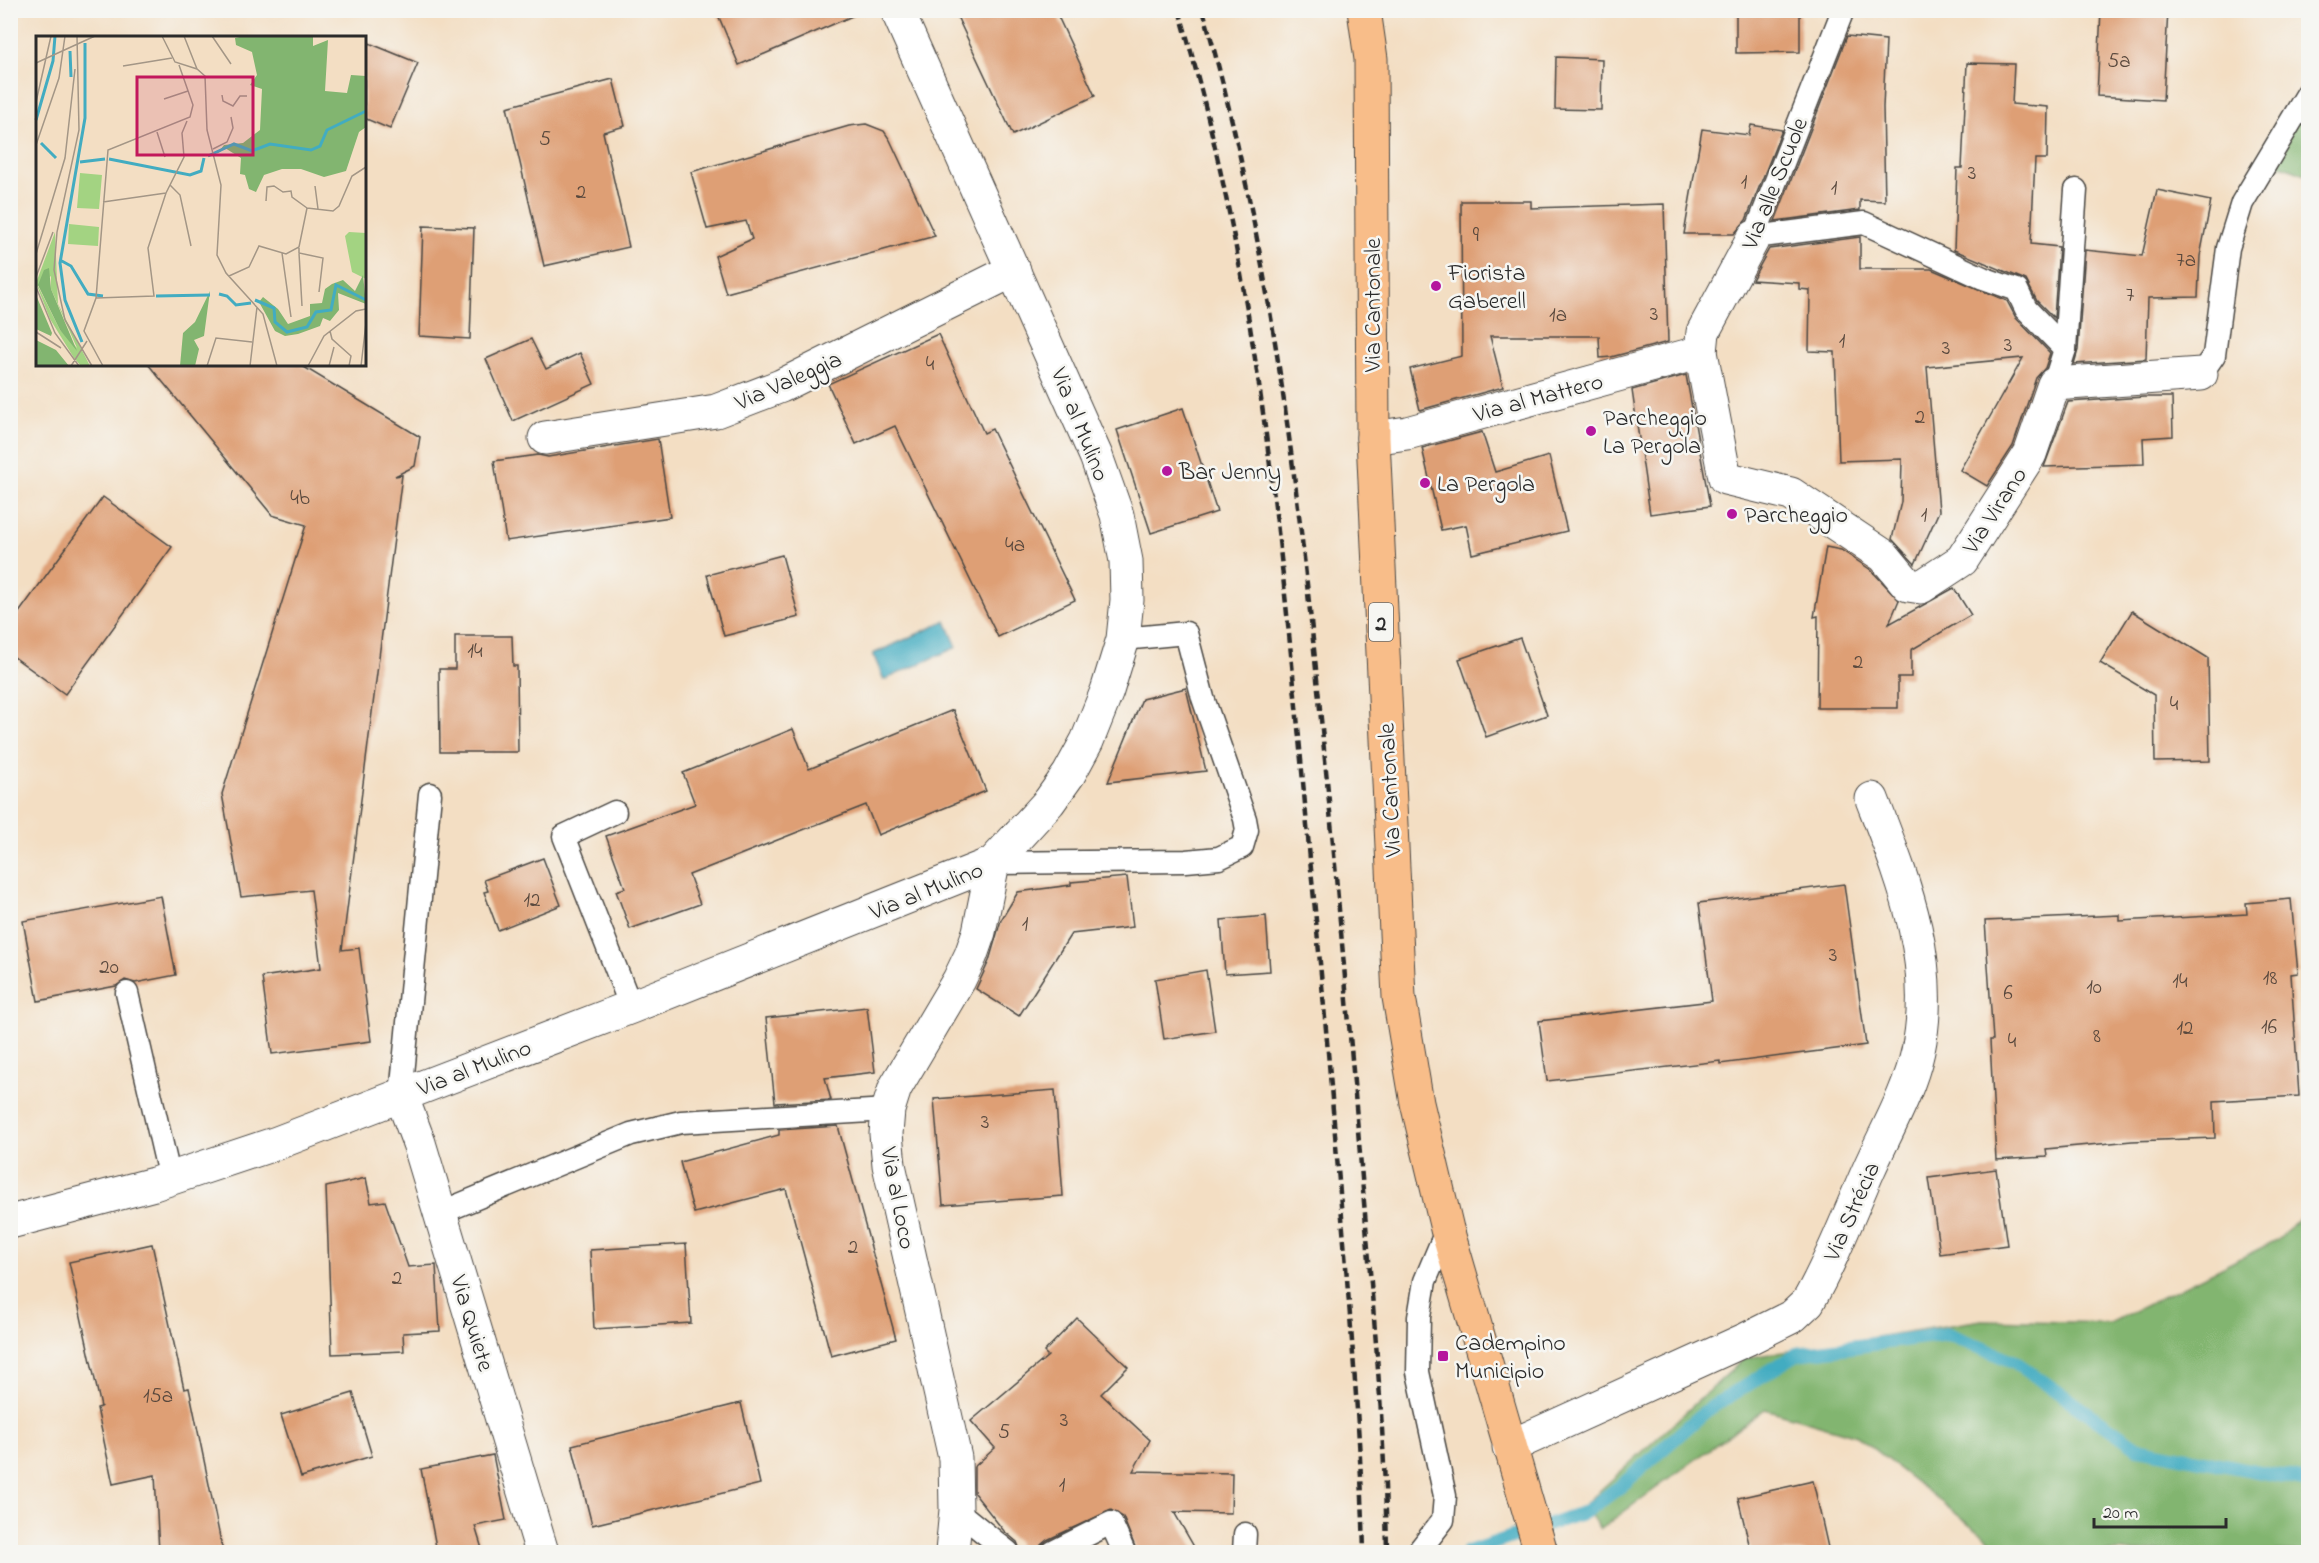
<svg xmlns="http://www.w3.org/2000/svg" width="2319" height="1563" viewBox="0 0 2319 1563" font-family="'Indie Flower',sans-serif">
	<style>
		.forest { fill: #82b570; stroke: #56704e; stroke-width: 1.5 }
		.water { fill: #42acc1; stroke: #366c76; stroke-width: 1.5 }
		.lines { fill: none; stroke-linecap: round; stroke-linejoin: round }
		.stream { stroke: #42acc1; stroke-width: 14 }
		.building { fill: #de9f74 }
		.service-casing { stroke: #494642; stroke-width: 25 }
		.minor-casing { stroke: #494642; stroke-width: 35 }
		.primary-casing { stroke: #494642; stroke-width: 35 }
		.service { stroke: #fff; stroke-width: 22 }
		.minor { stroke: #fff; stroke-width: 33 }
		.primary { stroke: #f8bd89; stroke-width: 33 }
		.rail { stroke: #2b2b2b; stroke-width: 4.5; stroke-dasharray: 9 4.5; stroke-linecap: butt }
		.poi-dot { fill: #b5179e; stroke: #f6f6f2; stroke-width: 2 }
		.labels { text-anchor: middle; stroke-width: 5; stroke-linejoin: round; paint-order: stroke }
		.number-label { font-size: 21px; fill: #58483d }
		.shield { fill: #f6f6f2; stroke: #686867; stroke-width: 1.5 }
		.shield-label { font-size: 22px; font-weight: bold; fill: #2b2b2b }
		.street-label { font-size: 24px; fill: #2b2b2b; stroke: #f6f6f2 }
		.poi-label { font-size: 24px; fill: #2b2b2b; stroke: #f6f6f2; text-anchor: start }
		.inset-river { fill: none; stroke: #42acc1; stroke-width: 3 }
		.inset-road { fill: none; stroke: #a39686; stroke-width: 1.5 }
		.view { fill: #c2185b; fill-opacity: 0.15; stroke: #c2185b; stroke-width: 3 }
		.inset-edge { fill: none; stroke: #2b2b2b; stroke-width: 3 }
	</style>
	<rect width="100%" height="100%" fill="#f6f6f2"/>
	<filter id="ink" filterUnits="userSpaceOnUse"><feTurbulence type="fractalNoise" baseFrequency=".0167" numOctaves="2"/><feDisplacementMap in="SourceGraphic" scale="12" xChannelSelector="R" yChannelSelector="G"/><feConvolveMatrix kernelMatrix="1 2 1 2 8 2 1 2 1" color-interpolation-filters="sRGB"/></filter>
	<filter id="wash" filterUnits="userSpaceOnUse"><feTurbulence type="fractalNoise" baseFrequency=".008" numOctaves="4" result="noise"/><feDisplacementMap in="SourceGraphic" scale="24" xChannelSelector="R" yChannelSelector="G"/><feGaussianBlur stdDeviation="1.35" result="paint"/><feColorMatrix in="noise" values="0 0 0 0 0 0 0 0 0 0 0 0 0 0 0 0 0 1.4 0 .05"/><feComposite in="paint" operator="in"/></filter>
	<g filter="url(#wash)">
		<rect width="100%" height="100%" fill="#f3dec3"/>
		<g class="forest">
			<path d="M2308 93V175L2268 160Z"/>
			<path d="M2308 1210V1552H2005L1857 1436 1765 1409 1600 1529 1584 1505 1745 1358 1982 1320 2110 1323 2277 1240Z"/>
		</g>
		<path class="water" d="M946 621 957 647 884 680 873 654Z"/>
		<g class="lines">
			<path class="stream" d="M1468 1552 1585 1512 1621 1486 1707 1410 1797 1354 1948 1334 2015 1362 2138 1448 2302 1480 2308 1479"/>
		</g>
		<g id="blocks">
			<g class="building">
				<path d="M716 10H866L739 65Z"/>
				<path d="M954 10H1055L1095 96 1013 135Z"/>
				<path d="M1736 10H1800V52L1736 53Z"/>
				<path d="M2101 10H2168L2163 100 2097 96Z"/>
				<path d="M1847 36 1886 40 1883 107 1885 201 1860 200V210L1775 221Z"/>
				<path d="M364 41 418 63 390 129 364 118Z"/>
				<path d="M1556 57 1602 59 1601 110 1555 109Z"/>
				<path d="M1967 63 2014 64 2012 104 2048 107 2047 159H2035L2031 244 2059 247 2054 318 2037 301 2026 280 1954 250 1957 168H1962Z"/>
				<path d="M613 79 625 126 603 132 629 247 544 266 507 107Z"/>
				<path d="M866 124 884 131 890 140 935 236 726 293 715 256 752 239 746 221 707 229 691 172 849 126Z"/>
				<path d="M1751 125 1782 130 1746 220 1734 234H1684L1702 129 1749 135Z"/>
				<path d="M2157 190 2211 201 2200 256 2198 297 2148 298 2146 359 2074 364 2078 350 2085 250 2142 256Z"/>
				<path d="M1461 201H1531V208L1664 204 1668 342 1611 357 1600 358 1599 336H1490L1503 387 1420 410 1410 369 1462 356Z"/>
				<path d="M423 226 474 228 470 339 419 336Z"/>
				<path d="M1860 237V269H1931L2007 301 2016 318 2050 353 2045 368 2036 378 2013 446 1987 486 1960 470 2023 358 1927 367 1939 511 1915 564 1892 539 1901 502 1902 459 1839 461 1835 352 1809 351 1810 290 1799 289V283L1752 280 1769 249Z"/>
				<path d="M938 334 984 433 992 429 1075 600 998 637 895 426 856 444 828 384Z"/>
				<path d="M531 339 546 369 580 353 594 384 513 421 486 359Z"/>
				<path d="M148 364H299L420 437 415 466 395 476 402 475 342 950 359 948 371 1041 272 1054 262 977 321 968 311 890 241 897 222 794 306 525 272 515Z"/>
				<path d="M1686 375 1710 506 1650 514 1632 390Z"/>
				<path d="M2144 397H2172L2173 436 2143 438 2144 464 2044 467 2068 402Z"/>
				<path d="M1183 408 1217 512 1151 533 1117 430Z"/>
				<path d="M1482 432 1495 472 1549 456 1567 531 1472 554 1466 525 1441 530 1422 448Z"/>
				<path d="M658 439 670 517 506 541 494 461 538 455 548 457Z"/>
				<path d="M103 497 172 547 65 694 10 654V625Z"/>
				<path d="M1826 547 1841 550 1871 570 1899 600 1889 624 1954 588 1971 615 1911 650V677H1898V708H1817L1818 616 1814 617Z"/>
				<path d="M782 555 799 617 724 636 707 575Z"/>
				<path d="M2132 611 2208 658 2210 761 2155 762 2154 695 2100 663Z"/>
				<path d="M455 636H512L513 666H517L518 752H440L439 669H455Z"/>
				<path d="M1520 638 1547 715 1486 737 1459 659Z"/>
				<path d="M1186 688 1206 771 1108 782 1142 699Z"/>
				<path d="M953 710 986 791 878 835 866 805 689 875 700 904 630 929 616 891 625 888 606 836 695 804 683 773 793 729 809 769Z"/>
				<path d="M543 858 561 905 498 930 484 892 488 891 484 880Z"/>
				<path d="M1127 877 1133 927 1071 934 1019 1016 976 989 989 961 1001 920 1018 892 1071 885V882Z"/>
				<path d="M1844 884 1866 1045 1720 1064V1061L1547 1081 1539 1021 1712 1001 1699 903Z"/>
				<path d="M161 896 176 975 135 983 125 980 116 986 38 1001 23 921Z"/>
				<path d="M2291 899 2298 973 2291 974 2299 1096 2214 1101 2215 1138 2132 1141 2046 1149 2047 1157 1996 1160 1990 1040H1993L1985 921 2120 915V921L2247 914 2246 903Z"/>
				<path d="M1266 916 1270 971 1225 974 1221 920Z"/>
				<path d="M1206 970 1215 1031 1164 1039 1155 979Z"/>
				<path d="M867 1007 875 1072 825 1078 831 1100 775 1103 766 1018Z"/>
				<path d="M1055 1090 1063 1196 943 1205 934 1099Z"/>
				<path d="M838 1126 896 1339 831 1356 786 1189 694 1213 680 1162 779 1135V1130Z"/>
				<path d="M1996 1169 2007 1245 1940 1254 1929 1178Z"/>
				<path d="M366 1178 371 1203 385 1201 408 1267 436 1265 440 1331 403 1333 404 1351 332 1354 326 1187Z"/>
				<path d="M152 1244 184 1389 189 1388 223 1552H159L155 1475 113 1484 97 1408 101 1407 69 1262Z"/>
				<path d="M686 1244 691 1323 594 1329 590 1250Z"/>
				<path d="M1077 1318 1128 1367 1101 1394 1150 1440 1133 1471 1232 1473 1231 1513 1174 1512 1197 1552H1137L1123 1517 1111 1510 1047 1540 1041 1545 1040 1552H1021L1017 1542 1004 1531 974 1493V1467L995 1448 971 1421 1048 1356 1044 1352Z"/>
				<path d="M353 1393 372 1456 301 1477 281 1415Z"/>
				<path d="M741 1403 760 1484 592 1525 572 1445Z"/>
				<path d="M493 1455 506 1520 475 1526 483 1552H437L421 1469Z"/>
				<path d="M1813 1481 1829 1552H1751L1738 1498Z"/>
			</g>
		</g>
	</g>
	<g filter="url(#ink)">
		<use href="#blocks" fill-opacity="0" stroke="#494642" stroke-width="1.5"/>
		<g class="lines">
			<g class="service-casing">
				<g id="service">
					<path d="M1843 10 1754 237 1864 223 1983 278 2017 290 2026 309 2065 349"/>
					<path d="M2201 374 2214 355 2228 248 2242 203 2308 93"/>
					<path d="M2054 384 2065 349 2076 190"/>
					<path d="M615 812 564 836 631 1007"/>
					<path d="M993 863 1186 861 1219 858 1242 847 1247 830 1245 819 1203 698 1186 633 1123 639"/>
					<path d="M127 993 170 1179"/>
					<path d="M401 1095 430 794"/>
					<path d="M440 1213 631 1134 681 1122 888 1110"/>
					<path d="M956 1510 1008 1552"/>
					<path d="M1053 1552 1111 1523 1124 1552"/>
					<path d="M1244 1552 1245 1534"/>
					<path d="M1418 1552 1443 1520 1445 1496 1418 1372 1419 1317 1425 1281 1447 1229"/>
				</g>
			</g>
			<g class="minor-casing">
				<g id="minor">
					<path d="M1754 237 1703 332 1701 352 1725 478 1791 494 1884 556 1908 585 1921 587 1962 560 2030 454 2054 384 2201 374"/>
					<path d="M545 438 716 411 781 386 1014 270"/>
					<path d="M1373 438 1407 433 1701 352"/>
					<path d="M401 1095 419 1143 542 1552"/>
					<path d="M10 1222 154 1184 277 1143 631 1007 993 863 1049 802 1069 774 1087 741 1107 691 1123 639 1127 600 1126 561 1117 515 1096 456 897 10"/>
					<path d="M1509 1447 1747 1339 1793 1316 1808 1302C1832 1260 1849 1214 1869 1169 1886 1131 1909 1092 1918 1051 1937 962 1903 880 1872 799"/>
					<path d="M952 1552 956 1510 955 1458 889 1165 886 1134 888 1110 895 1088 959 980 971 955 979 932 993 863"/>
				</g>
			</g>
			<g class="primary-casing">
				<path id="primary" d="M1364 10 1371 59 1373 438 1399 997 1417 1103 1447 1229 1541 1552"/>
			</g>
			<use href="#service" class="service"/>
			<use href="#minor" class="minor"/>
			<use href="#primary" class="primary"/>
			<g class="rail">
				<path d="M1179 10C1261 286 1284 574 1310 859 1322 978 1332 1098 1342 1217 1351 1329 1361 1441 1364 1552"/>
				<path d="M1203 10C1281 282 1306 563 1333 843 1344 963 1354 1082 1364 1202 1374 1318 1385 1435 1387 1552"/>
			</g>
		</g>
	</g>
	<g class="poi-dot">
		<circle cx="1436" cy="286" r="6"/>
		<circle cx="1591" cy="431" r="6"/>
		<circle cx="1167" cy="471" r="6"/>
		<circle cx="1425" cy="483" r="6"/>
		<circle cx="1732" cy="514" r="6"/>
		<rect x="1437" y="1350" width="12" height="12" rx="3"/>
	</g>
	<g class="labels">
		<g class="number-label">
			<text x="2119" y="67">5a</text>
			<text x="545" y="145">5</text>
			<text x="1972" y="179">3</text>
			<text x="1744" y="188">1</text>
			<text x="1834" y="194">1</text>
			<text x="581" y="198">2</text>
			<text x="1476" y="241">9</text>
			<text x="2186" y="266">7a</text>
			<text x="2130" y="301">7</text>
			<text x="1654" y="320">3</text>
			<text x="1558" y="321">1a</text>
			<text x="1842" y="347">1</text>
			<text x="2008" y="351">3</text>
			<text x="1946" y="354">3</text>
			<text x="930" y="370">4</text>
			<text x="1920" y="423">2</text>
			<text x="300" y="504">4b</text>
			<text x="1924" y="521">1</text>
			<text x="1015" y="551">4a</text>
			<text x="475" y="657">14</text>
			<text x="1858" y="668">2</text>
			<text x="2174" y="710">4</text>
			<text x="532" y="906">12</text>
			<text x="1025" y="930">1</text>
			<text x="1833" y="961">3</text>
			<text x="109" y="973">20</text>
			<text x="2270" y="984">18</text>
			<text x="2180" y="987">14</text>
			<text x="2094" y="993">10</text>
			<text x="2008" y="999">6</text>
			<text x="2269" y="1033">16</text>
			<text x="2185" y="1034">12</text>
			<text x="2097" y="1042">8</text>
			<text x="2012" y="1047">4</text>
			<text x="985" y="1128">3</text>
			<text x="853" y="1253">2</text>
			<text x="397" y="1284">2</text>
			<text x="158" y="1402">15a</text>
			<text x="1064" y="1426">3</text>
			<text x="1004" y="1438">5</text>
			<text x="1062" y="1491">1</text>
		</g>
		<rect class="shield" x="1369" y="603" width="24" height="38" rx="4.5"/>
		<g class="shield-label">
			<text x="1381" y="630">2</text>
		</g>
		<g class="street-label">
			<text transform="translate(1774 183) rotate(-68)" y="8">Via alle Scuole</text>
			<text transform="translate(1372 305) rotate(-90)" y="8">Via Cantonale</text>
			<text transform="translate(788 380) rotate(-24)" y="8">Via Valeggia</text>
			<text transform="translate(1538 397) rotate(-15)" y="8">Via al Mattero</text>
			<text transform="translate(1081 424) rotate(68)" y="8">Via al Mulino</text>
			<text transform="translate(1994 510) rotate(-57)" y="8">Via Virano</text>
			<text transform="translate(1389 790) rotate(-93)" y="8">Via Cantonale</text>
			<text transform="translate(926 890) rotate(-22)" y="8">Via al Mulino</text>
			<text transform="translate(474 1067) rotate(-21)" y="8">Via al Mulino</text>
			<text transform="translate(899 1198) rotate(79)" y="8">Via al Loco</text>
			<text transform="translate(1851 1211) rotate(-66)" y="8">Via Strécia</text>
			<text transform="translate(473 1323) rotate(73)" y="8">Via Quiete</text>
		</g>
		<g class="poi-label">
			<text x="1448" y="280">Fiorista<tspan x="1448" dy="28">Gaberell</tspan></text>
			<text x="1603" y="425">Parcheggio<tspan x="1603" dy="28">La Pergola</tspan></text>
			<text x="1179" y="479">Bar Jenny</text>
			<text x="1437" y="491">La Pergola</text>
			<text x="1744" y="522">Parcheggio</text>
			<text x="1455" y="1350">Cadempino<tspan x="1455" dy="28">Municipio</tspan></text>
		</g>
	</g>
	<g transform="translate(36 36)">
		<rect width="330" height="330" fill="#f3dec3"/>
		<path d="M44 137 66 139 63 173 41 172ZM33 188 63 191 62 210 32 208ZM19 196 22 268 54 330H45L38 322 14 283 0 247ZM15 240V253L41 312 24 294 2 250ZM313 196 330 197V243L316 236 309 200Z" fill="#a3d382" fill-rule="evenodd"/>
		<path d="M208 0H277V10L292 4 289 55 311 57 315 39 330 40V91L323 96 310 135 288 141 265 133H246L228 139 220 156 213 153 209 139 204 138 205 122 189 112 181 118 188 109 207 107 224 94 226 53 214 49 221 39 216 16 200 9 199 2ZM13 232 15 253 41 315 24 294 2 249 8 234ZM327 239 330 268 302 257 303 274 294 285 287 282 284 290 262 298 249 300 239 295 223 266 227 261 242 273 252 288 274 280V268L286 267 289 253 296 248 307 244 319 255ZM174 255 168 300 158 304 163 313 159 330H144L147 297 159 286ZM0 259 16 297 15 300 0 293ZM0 304 20 314 33 330H0Z" fill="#82b570"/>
		<path class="inset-river" d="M34 15 35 41M0 84 17 25 19 0M5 107 20 122M172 120 198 108 216 115 234 108 275 114 284 110 291 94 330 75M73 123 154 139 165 135 168 122M44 126 69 123M24 224 35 230 52 258 67 260M183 258 191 260 200 269 215 267M120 260 174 259M219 264 238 272 239 286 251 296 271 291 280 276 295 274 300 249 330 264M46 306 29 264 24 227 49 82V7"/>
		<path class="inset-road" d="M41 0 43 94 21 196 18 234 29 284 56 330M126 0 139 26 161 33 169 40 171 94 185 149 181 219 190 237 227 278 241 330M148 0 161 33M176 0 195 28M0 27 59 0M87 30 136 22M186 59 187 65 197 70 204 60H211M128 63 152 55M0 66 15 0M121 96 129 121M0 109 23 42 29 0M177 113 191 106 197 92 195 81M134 149 144 159 155 210M279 150 282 173M230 165 231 151 238 150 247 156 255 155 256 161 271 172M67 166 130 157M271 172 297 175 303 170 316 140 330 131M263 212V217L287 222 283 256M246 217 255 281M263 217 266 270M0 218 29 122 39 33M193 240 213 231 223 210 250 218 263 211 271 172M0 241 17 196M0 251 19 297 43 330M60 262 118 260 112 212 130 157 148 121 146 97 151 85M294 295 296 303 315 320 313 330M0 296 25 312M35 330 51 305M67 330 48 295 60 262 72 114 154 81 157 69 143 29M171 330 180 302 216 306M214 330 221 271M272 330 288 300 320 275 330 273M293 330 298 311M325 330 330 287"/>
		<path class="view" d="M101 41H217V119H101Z"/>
		<rect width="330" height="330" class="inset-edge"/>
	</g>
	<rect width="2319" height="1563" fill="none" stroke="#f6f6f2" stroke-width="36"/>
	<path d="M2094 1518v9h132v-9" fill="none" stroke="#2b2b2b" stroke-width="3"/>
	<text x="2103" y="1518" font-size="18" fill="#2b2b2b" stroke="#f6f6f2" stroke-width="4.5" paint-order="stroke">20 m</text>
</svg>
